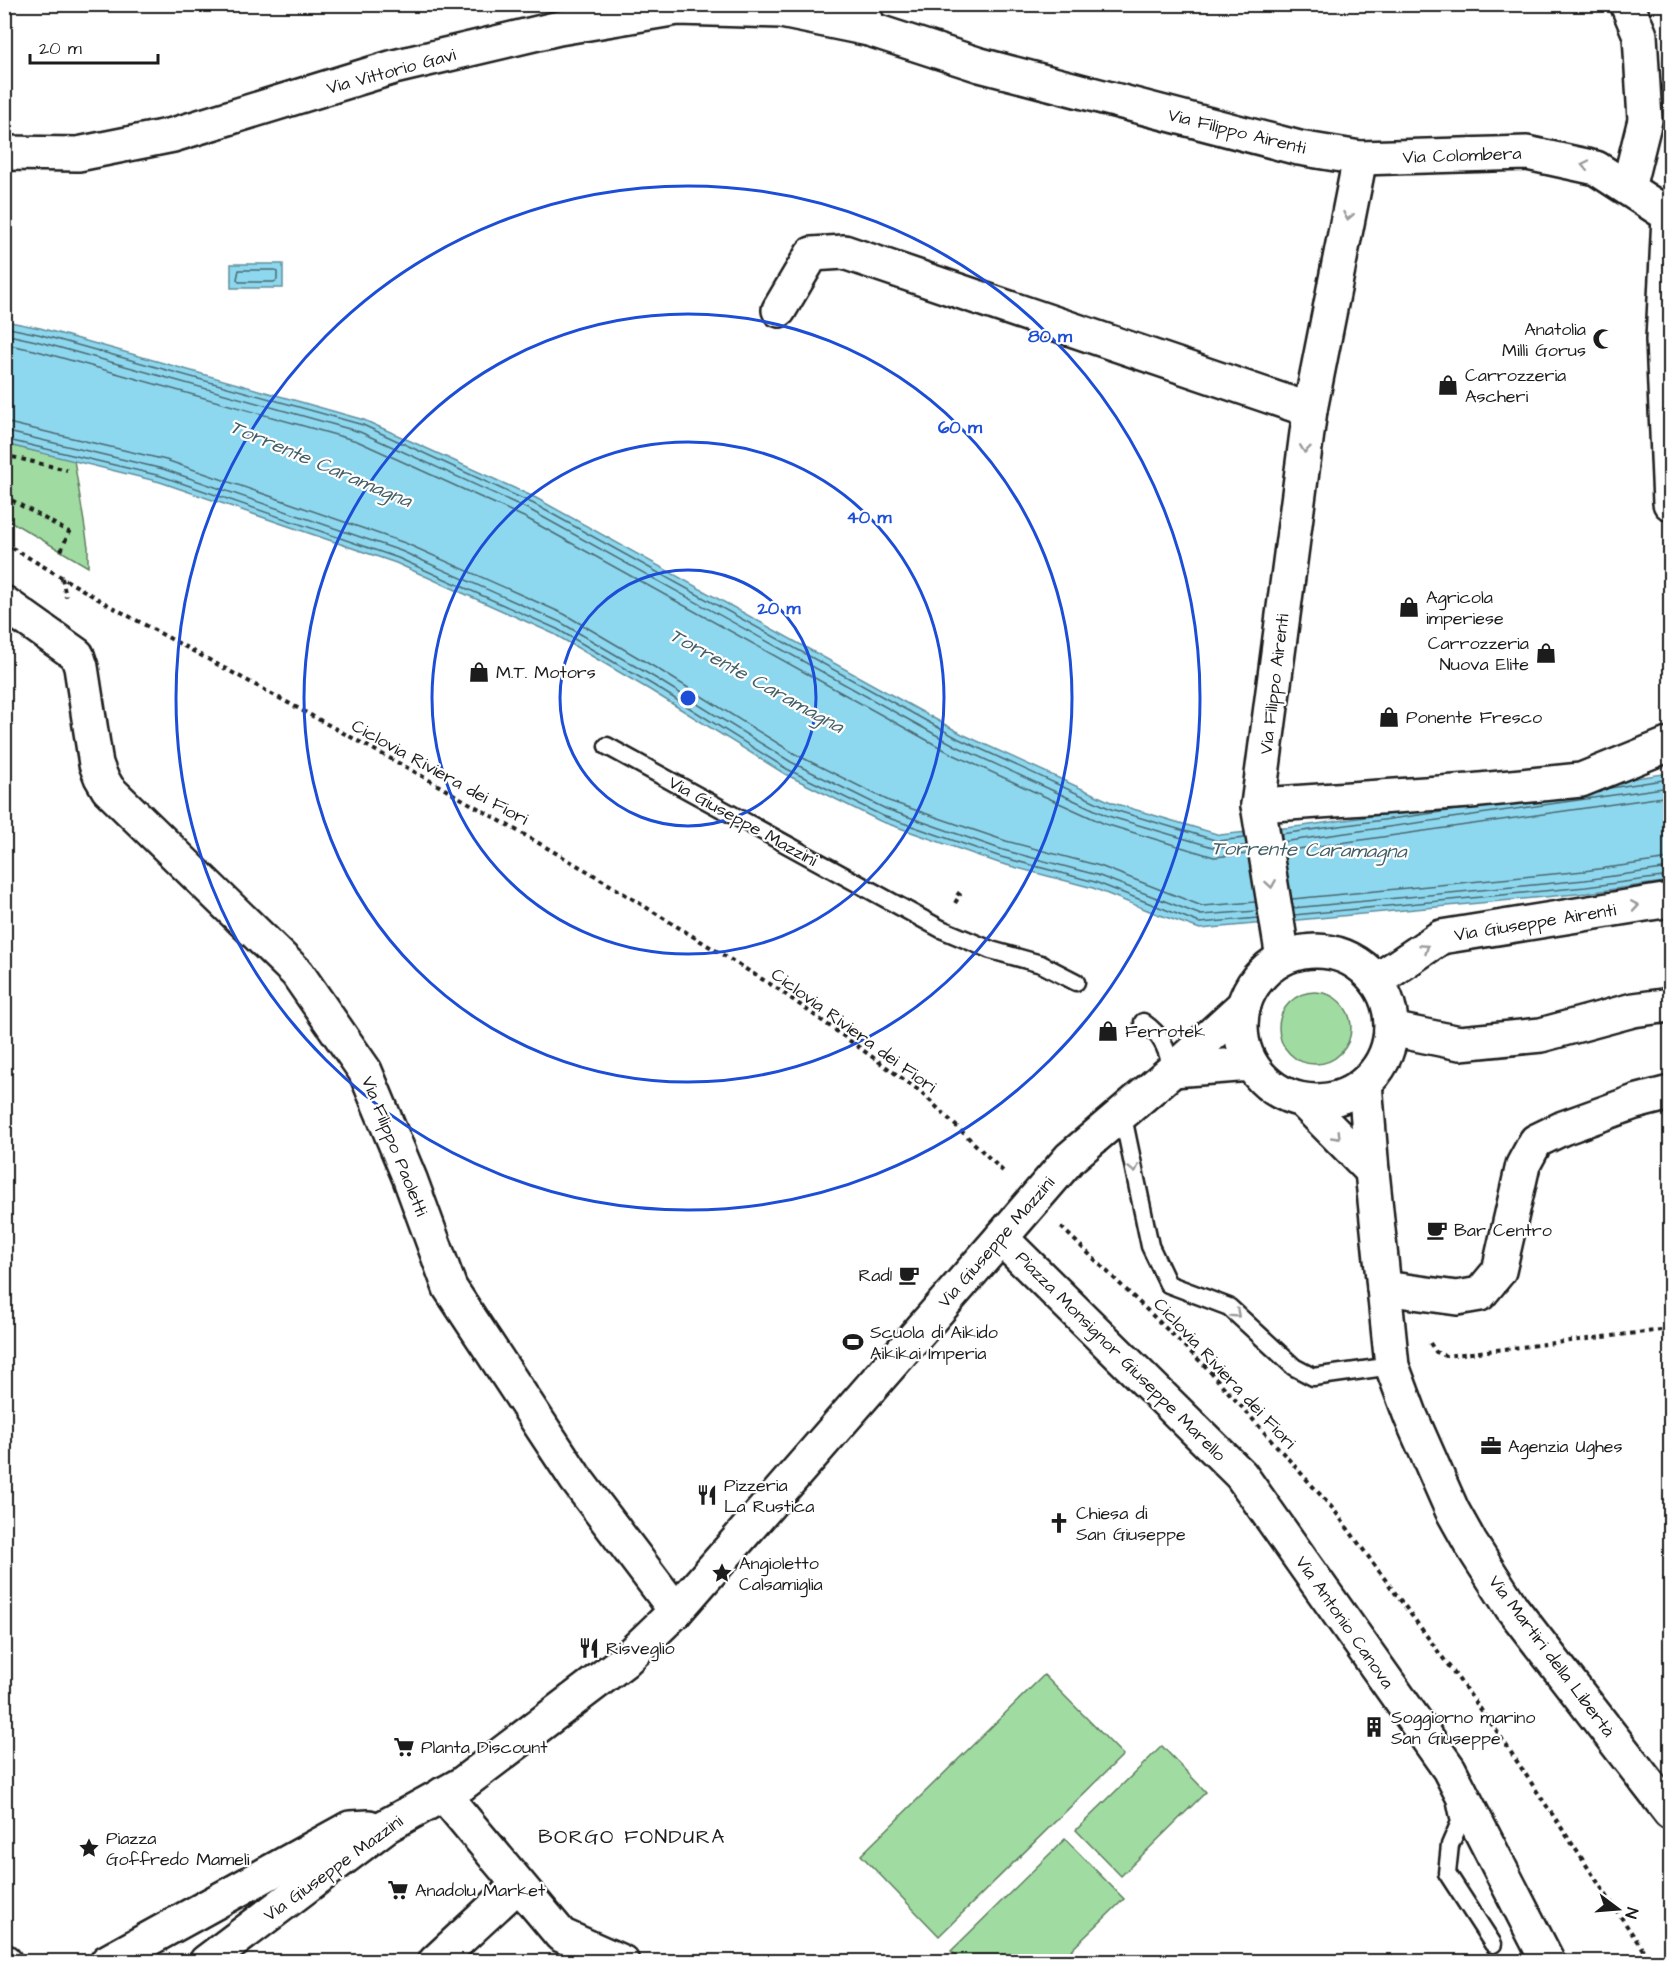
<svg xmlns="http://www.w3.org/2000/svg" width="1675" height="1966" viewBox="0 0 1675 1966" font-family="'Architects Daughter',sans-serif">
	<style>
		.green { fill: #a0dca2; stroke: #5e7c5f; stroke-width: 1.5 }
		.water { fill: #8ed8ef; stroke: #608d9b; stroke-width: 1.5 }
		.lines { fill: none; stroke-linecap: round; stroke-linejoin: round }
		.shore { stroke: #4a6770; stroke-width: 1.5 }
		.lane-casing { stroke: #1c1c1c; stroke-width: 21 }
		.street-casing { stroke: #1c1c1c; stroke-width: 38 }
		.secondary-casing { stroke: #1c1c1c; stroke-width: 38 }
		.path { stroke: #1c1c1c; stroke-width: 4; stroke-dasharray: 4.5 4.5; stroke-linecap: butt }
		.lane { stroke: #fff; stroke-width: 16 }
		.street { stroke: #fff; stroke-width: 33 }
		.secondary { stroke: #fff; stroke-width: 33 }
		.oneway { stroke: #999 }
		.ring { fill: none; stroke: #1d4ed8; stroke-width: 3 }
		.labels { text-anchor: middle; stroke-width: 4.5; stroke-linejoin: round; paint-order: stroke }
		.street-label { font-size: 18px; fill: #1c1c1c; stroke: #fff }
		.poi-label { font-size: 18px; fill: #1c1c1c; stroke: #fff; text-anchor: start }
		.water-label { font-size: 20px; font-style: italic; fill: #445e66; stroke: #fff }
		.neighbourhood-label { font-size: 20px; letter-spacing: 1.5px; fill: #1c1c1c; stroke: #fff }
		.centre { fill: #1d4ed8; stroke: #fff; stroke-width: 3 }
		.ring-label { font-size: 18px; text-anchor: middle; font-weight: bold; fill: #1d4ed8; stroke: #fff; stroke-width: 4.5; stroke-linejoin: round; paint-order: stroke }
	</style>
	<rect width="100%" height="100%" fill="#fff"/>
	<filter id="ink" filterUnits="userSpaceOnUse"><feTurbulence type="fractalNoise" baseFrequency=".0167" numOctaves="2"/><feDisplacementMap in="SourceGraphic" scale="12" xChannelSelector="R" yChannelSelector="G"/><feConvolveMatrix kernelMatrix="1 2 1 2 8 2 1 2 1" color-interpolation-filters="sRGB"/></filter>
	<g filter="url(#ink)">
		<g class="green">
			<path d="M4 444 74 460 88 547V567L5 518Z"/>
			<circle cx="1315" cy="1028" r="36"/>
			<path d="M1044 1675 1123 1755 939 1936 861 1855Z"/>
			<path d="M1162 1746 1206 1792 1121 1876 1076 1830Z"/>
			<path d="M1065 1839 1124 1899 1060 1961H962L951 1951Z"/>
		</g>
		<g class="water">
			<rect x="231" y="264" width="52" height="24"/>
			<path d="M5 321 40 328 364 420 536 498 962 734 1113 803 1220 835 1303 826 1670 773V881L1587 893 1200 929 1157 914 1093 888 999 863 880 821 785 774 650 690 554 634 396 563 160 482 5 444Z"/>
		</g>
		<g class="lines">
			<g class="shore">
				<path d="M239 270H275L277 272V280L274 282H239L237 279Z"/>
				<path d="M4 327 38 334 363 425 534 504 959 739 1111 809 1218 841 1245 838"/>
				<path d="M4 334 36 341 360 432 530 510 956 746 1108 816 1216 848 1246 846"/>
				<path d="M4 344 34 350 357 441 526 518 952 754 1105 824 1214 857 1248 854"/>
				<path d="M4 422 166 460 405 543 564 614 661 671 795 754 889 801 1006 841 1100 866 1202 906 1256 902"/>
				<path d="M4 431 163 469 401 551 560 622 657 679 791 762 886 809 1003 850 1097 875 1201 915 1257 911"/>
				<path d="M4 439 161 476 398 558 557 629 653 685 787 769 883 816 1001 857 1095 882 1200 923 1258 918"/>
				<path d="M1610 788 1670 779"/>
				<path d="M1281 834 1456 810"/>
				<path d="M1282 842 1670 787"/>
				<path d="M1284 851 1670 796"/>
				<path d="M1292 899 1584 871 1670 859"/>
				<path d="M1293 908 1585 880 1670 868"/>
				<path d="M1294 915 1586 887 1670 876"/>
			</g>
			<g class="lane-casing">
				<g id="lane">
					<path d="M607 746 941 929 991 950 1041 964 1076 982"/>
					<path d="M1143 1022C1163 1036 1166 1048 1173 1070"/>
					<path d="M1122 1112 1150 1246 1168 1284 1229 1307 1294 1367 1313 1377 1392 1366"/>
					<path d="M1456 1803 1460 1822 1450 1845 1447 1873 1493 1944"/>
				</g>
			</g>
			<g class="street-casing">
				<g id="street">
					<path d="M861 4 869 29"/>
					<path d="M1627 4 1640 35 1645 120 1628 188"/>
					<path d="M1669 216 1663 340 1670 503"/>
					<path d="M779 310 812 254 844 252 1310 410"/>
					<path d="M4 603 77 655 81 667 96 764 101 777 108 789 297 973 365 1071 410 1179 450 1288 576 1479 676 1611"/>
					<path d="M1258 805 1470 791 1581 780 1670 744"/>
					<path d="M1391 1029 1460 1043 1541 1035 1633 1010 1670 1005"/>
					<path d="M1173 1070 1251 1064"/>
					<path d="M1001 1238 1241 1475 1449 1769 1548 1962"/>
					<path d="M1384 1288 1457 1298 1480 1294 1499 1271 1523 1165 1536 1141 1563 1128 1635 1102 1670 1093"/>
					<path d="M443 1794 561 1935 622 1962"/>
					<path d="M4 1961 5 1962"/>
					<path d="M107 1962 350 1828 369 1827"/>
					<path d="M206 1962 386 1826 462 1784 624 1661 676 1611 1001 1238 1070 1158 1173 1070 1244 1005"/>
					<path d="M435 1962 518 1885"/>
				</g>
			</g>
			<g class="secondary-casing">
				<g id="secondary">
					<path d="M4 153 78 154 173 135 394 67 559 28 678 8 781 11 869 29 980 65 1299 148 1360 158 1527 153 1596 168 1670 216"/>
					<circle cx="1316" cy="1026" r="75"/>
					<path d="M1283 958 1258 805 1310 410 1360 158"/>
					<path d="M1376 981 1441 937 1670 900"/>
					<path d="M1365 1083 1372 1171 1392 1366 1411 1417 1452 1510 1471 1544 1512 1608 1670 1812"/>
					<path d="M1302 1100 1372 1171"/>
				</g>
			</g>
			<g class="path">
				<path d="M4 455 67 470"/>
				<path d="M4 496 69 532 61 551"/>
				<path d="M4 543 103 602 415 772 589 872 778 989 921 1092 1006 1174"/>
				<path d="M62 578 66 597"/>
				<path d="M955 903 960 895 956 892"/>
				<path d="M1061 1227 1205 1366 1334 1510 1496 1730 1651 1962"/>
				<path d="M1430 1343 1436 1352 1446 1356 1670 1329"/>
			</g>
			<use href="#lane" class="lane"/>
			<use href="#street" class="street"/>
			<use href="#secondary" class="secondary"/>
		</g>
		<defs><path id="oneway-chevron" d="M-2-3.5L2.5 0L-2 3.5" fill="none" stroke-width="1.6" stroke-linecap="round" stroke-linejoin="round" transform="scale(1.5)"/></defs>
		<g class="oneway">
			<use href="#oneway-chevron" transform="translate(1585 165) rotate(-168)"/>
			<use href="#oneway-chevron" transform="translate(1348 216) rotate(101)"/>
			<use href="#oneway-chevron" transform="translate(1305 449) rotate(97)"/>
			<use href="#oneway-chevron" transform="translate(1271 884) rotate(81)"/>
			<use href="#oneway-chevron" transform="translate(1635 906) rotate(-9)"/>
			<use href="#oneway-chevron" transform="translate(1425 948) rotate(-34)"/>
			<use href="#oneway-chevron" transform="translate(1337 1136) rotate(46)"/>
			<use href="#oneway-chevron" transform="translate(1134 1169) rotate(78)"/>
			<use href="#oneway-chevron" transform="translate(1236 1314) rotate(42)"/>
		</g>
	</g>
	<g class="ring">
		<circle cx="688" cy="698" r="128"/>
		<circle cx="688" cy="698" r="256"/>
		<circle cx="688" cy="698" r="384"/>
		<circle cx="688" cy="698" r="512"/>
	</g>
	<defs>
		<g id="mosque-bare" transform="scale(1.62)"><path d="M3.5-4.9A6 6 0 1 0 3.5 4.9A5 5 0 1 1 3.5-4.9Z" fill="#1c1c1c" stroke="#fff" stroke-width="2.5" paint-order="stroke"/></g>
		<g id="shop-bare" transform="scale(1.62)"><path d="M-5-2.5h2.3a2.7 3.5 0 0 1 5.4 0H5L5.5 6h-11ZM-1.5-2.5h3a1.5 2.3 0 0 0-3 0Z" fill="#1c1c1c" stroke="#fff" stroke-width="2.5" paint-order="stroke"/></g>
		<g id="cafe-bare" transform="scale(1.62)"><path d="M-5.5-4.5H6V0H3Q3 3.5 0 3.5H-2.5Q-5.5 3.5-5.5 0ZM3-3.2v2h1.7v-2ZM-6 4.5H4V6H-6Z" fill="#1c1c1c" stroke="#fff" stroke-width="2.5" paint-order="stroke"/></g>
		<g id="stadium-bare" transform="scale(1.62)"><path d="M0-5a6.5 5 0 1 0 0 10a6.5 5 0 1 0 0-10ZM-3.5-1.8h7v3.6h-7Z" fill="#1c1c1c" stroke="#fff" stroke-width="2.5" paint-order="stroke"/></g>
		<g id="office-bare" transform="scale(1.62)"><path d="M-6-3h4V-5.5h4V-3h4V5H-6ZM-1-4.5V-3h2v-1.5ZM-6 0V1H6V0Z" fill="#1c1c1c" stroke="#fff" stroke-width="2.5" paint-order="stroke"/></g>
		<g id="restaurant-bare" transform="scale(1.62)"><path d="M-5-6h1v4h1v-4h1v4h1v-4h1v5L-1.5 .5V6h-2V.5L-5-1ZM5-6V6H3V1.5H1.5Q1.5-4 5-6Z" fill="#1c1c1c" stroke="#fff" stroke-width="2.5" paint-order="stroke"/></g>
		<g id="church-bare" transform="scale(1.62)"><path d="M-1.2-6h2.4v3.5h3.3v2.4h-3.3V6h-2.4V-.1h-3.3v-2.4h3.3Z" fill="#1c1c1c" stroke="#fff" stroke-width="2.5" paint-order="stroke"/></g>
		<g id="sight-bare" transform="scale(1.62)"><path d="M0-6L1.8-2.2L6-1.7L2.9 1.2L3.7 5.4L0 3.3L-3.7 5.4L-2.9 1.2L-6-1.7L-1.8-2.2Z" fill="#1c1c1c" stroke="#fff" stroke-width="2.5" paint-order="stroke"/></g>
		<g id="building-bare" transform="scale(1.62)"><path d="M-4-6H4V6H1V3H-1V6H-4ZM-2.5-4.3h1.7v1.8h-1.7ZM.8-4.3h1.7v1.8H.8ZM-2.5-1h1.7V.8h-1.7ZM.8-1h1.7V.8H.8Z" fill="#1c1c1c" stroke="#fff" stroke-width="2.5" paint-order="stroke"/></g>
		<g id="supermarket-bare" transform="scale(1.62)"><path d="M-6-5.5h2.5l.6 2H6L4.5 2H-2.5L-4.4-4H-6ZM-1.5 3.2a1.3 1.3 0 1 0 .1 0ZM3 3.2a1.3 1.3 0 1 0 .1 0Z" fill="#1c1c1c" stroke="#fff" stroke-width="2.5" paint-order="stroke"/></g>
	</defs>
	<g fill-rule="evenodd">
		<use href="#mosque-bare" x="1603" y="339"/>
		<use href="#shop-bare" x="1448" y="385"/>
		<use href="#shop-bare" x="1409" y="607"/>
		<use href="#shop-bare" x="1546" y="653"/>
		<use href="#shop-bare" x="479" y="672"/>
		<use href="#shop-bare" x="1389" y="717"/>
		<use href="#shop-bare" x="1108" y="1031"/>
		<use href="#cafe-bare" x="1437" y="1230"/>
		<use href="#cafe-bare" x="909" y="1275"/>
		<use href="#stadium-bare" x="853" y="1342"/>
		<use href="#office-bare" x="1491" y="1446"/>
		<use href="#restaurant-bare" x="707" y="1495"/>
		<use href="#church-bare" x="1059" y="1523"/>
		<use href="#sight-bare" x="722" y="1573"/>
		<use href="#restaurant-bare" x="589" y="1648"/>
		<use href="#building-bare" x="1374" y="1727"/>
		<use href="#supermarket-bare" x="404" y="1747"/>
		<use href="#sight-bare" x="89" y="1848"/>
		<use href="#supermarket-bare" x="398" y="1890"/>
	</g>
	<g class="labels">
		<g class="street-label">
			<text transform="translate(391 71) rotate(-15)" y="6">Via Vittorio Gavi</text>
			<text transform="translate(1237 131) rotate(14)" y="6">Via Filippo Airenti</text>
			<text transform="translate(1462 155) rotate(-2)" y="6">Via Colombera</text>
			<text transform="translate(1274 684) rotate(-83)" y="6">Via Filippo Airenti</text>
			<text transform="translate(440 772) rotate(29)" y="6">Ciclovia Riviera dei Fiori</text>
			<text transform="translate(743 821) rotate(29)" y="6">Via Giuseppe Mazzini</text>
			<text transform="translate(1535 922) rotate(-9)" y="6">Via Giuseppe Airenti</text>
			<text transform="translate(854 1030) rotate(36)" y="6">Ciclovia Riviera dei Fiori</text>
			<text transform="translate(395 1146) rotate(68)" y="6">Via Filippo Paoletti</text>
			<text transform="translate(996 1242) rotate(-49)" y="6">Via Giuseppe Mazzini</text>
			<text transform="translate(1121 1356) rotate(45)" y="6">Piazza Monsignor Giuseppe Marello</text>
			<text transform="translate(1225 1373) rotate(47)" y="6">Ciclovia Riviera dei Fiori</text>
			<text transform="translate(1345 1622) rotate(55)" y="6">Via Antonio Canova</text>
			<text transform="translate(1552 1656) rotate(53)" y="6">Via Martiri della Libertà</text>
			<text transform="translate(333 1868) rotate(-36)" y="6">Via Giuseppe Mazzini</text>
		</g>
		<g class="poi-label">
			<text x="1586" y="335" text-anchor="end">Anatolia<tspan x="1586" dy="21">Milli Gorus</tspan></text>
			<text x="1465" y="381">Carrozzeria<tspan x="1465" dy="21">Ascheri</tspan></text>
			<text x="1426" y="603">Agricola<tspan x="1426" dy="21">imperiese</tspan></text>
			<text x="1529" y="649" text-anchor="end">Carrozzeria<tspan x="1529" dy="21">Nuova Elite</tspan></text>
			<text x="496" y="678">M.T. Motors</text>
			<text x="1406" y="723">Ponente Fresco</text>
			<text x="1125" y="1037">Ferrotek</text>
			<text x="1454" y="1236">Bar Centro</text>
			<text x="892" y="1281" text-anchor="end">Rad1</text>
			<text x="870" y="1338">Scuola di Aikido<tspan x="870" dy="21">Aikikai Imperia</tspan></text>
			<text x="1508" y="1452">Agenzia Ughes</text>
			<text x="724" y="1491">Pizzeria<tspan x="724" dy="21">La Rustica</tspan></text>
			<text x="1076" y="1519">Chiesa di<tspan x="1076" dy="21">San Giuseppe</tspan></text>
			<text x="739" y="1569">Angioletto<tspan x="739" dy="21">Calsamiglia</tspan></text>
			<text x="606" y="1654">Risveglio</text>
			<text x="1391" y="1723">Soggiorno marino<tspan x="1391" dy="21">San Giuseppe</tspan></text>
			<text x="421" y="1753">Planta Discount</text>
			<text x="106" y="1844">Piazza<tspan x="106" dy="21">Goffredo Mameli</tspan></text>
			<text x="415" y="1896">Anadolu Market</text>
		</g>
		<g class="water-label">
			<text transform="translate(321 463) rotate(23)" y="7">Torrente Caramagna</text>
			<text transform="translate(757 680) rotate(29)" y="7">Torrente Caramagna</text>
			<text transform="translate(1309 849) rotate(1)" y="7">Torrente Caramagna</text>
		</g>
		<g class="neighbourhood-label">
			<text x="632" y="1843">BORGO FONDURA</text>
		</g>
	</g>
	<circle cx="688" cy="698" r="9" class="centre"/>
	<g class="ring-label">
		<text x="1050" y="342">80 m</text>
		<text x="960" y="433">60 m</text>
		<text x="869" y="523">40 m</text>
		<text x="779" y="614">20 m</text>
	</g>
	<rect width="1675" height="1966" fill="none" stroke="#fff" stroke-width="24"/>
	<rect x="12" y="12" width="1651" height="1942" fill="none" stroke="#1c1c1c" stroke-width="2" filter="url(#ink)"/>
	<g transform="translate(1618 1909) rotate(106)" stroke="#ffffff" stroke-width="4.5" paint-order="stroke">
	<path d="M0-4.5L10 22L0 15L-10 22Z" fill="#1c1c1c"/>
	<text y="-9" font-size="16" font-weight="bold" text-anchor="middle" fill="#1c1c1c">N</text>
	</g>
	<path d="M30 54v9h128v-9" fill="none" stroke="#1c1c1c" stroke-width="3"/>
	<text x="39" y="54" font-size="18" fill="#1c1c1c" stroke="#ffffff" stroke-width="4.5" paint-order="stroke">20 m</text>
</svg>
